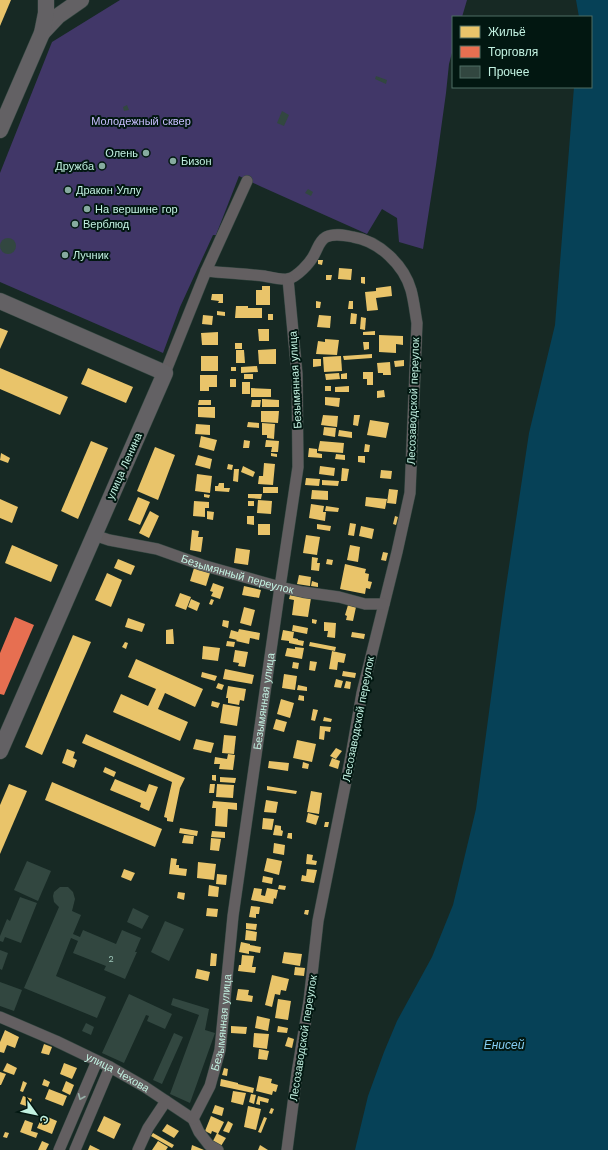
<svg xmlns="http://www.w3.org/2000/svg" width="608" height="1150" viewBox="0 0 608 1150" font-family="'Work Sans',sans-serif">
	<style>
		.green { fill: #413768 }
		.water { fill: #064157 }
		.homes { fill: #e9c46a }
		.shops { fill: #e76f51 }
		.building { fill: #324740 }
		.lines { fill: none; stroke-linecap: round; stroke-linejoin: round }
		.street-casing { stroke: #344741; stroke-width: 12 }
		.secondary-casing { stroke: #344741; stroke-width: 17 }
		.street { stroke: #635f61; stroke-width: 11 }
		.secondary { stroke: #636164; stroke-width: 16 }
		.oneway { stroke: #97afa7 }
		.poi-dot { fill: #86ab9f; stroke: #021711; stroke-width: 1.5 }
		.labels { text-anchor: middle; stroke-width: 4; stroke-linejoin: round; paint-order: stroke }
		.number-label { font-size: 9px; fill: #9ec6b9 }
		.park-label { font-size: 11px; fill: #c9bfff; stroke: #021711 }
		.poi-label { font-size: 11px; fill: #c2f1e1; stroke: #021711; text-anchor: start }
		.street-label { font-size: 11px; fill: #c2f1e1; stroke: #021711 }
		.water-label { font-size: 12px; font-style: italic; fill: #85cdf3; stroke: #021711 }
	</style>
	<rect width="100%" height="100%" fill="#172924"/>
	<path class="green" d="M120 0H467L462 17H453V49L449 64 446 93 436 165 423 249 399 242 397 218 382 209 367 234 262 187 239 176 216 235H213L180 307 163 353 0 282V173L52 42Z"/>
	<path class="water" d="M576 0H608V1150H355L368 1096 384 1052 397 1021 432 957 453 905 476 809 505 593 529 433 555 325 574 87H591V17H579Z"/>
	<g class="homes">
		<path d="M0 0H11L0 26Z"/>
		<path d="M318 260H323L322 265 318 264Z"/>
		<path d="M339 268 352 269 351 280 338 279Z"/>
		<path d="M326 275H332L331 280H326Z"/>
		<path d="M361 277H365V284L361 283Z"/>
		<path d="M262 286H270V305H256V290H262Z"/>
		<path d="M391 286 392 296 376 298 378 310 367 311 365 292 376 291V288Z"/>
		<path d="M212 294H223V303H218L219 301 211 300Z"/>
		<path d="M316 301 321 302 320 308H316Z"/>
		<path d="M349 301H353V309H348Z"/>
		<path d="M236 306H248V308H262V318H235Z"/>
		<path d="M217 311 225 312V316L217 315Z"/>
		<path d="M351 313 357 314 356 324H350Z"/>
		<rect x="268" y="314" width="5" height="6"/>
		<path d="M203 315 213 316 212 325 202 324Z"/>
		<path d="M319 315 331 316 330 328 317 327Z"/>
		<path d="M361 317 366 318 365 330 360 329Z"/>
		<path d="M0 328 8 331 0 349Z"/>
		<path d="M258 329H269V341H259Z"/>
		<path d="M375 331V335H363V332Z"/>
		<path d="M218 332V345H202L201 333Z"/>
		<path d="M379 335 403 336V345L396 344V353L379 352Z"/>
		<path d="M325 339 339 340 337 355 316 354 318 341 325 342Z"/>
		<path d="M363 342H369V349L364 350Z"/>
		<rect x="235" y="343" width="7" height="6"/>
		<path d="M276 349V364H259L258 350Z"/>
		<path d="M236 350H244L245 363H236Z"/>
		<path d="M372 354V358L344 360 343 356Z"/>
		<rect x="201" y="356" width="17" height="15"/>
		<path d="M341 356 342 371 324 372 323 357Z"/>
		<path d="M313 359H321V366L313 367Z"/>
		<path d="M404 360V366L395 367 394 361Z"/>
		<path d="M390 362 391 375H383V373H378L377 363Z"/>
		<path d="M257 366 258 372 241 373V367Z"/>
		<rect x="231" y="367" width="5" height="4"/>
		<path d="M0 368 68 397 60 415 0 389Z"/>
		<path d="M88 368 133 387 126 403 81 384Z"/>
		<path d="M363 372H373V385H367V379H363Z"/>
		<path d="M339 373 340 379 326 380 325 374Z"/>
		<path d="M347 373V379H341V374Z"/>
		<rect x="244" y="374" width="9" height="5"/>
		<path d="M200 375H217V387H209V391H200Z"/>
		<rect x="230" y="379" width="6" height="8"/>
		<rect x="242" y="382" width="8" height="12"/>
		<rect x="325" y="386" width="6" height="5"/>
		<path d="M349 386V392H335V387Z"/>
		<path d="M251 388 271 389V397H251Z"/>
		<path d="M384 390 385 397 377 398V391Z"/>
		<path d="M325 397 340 398 339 407 325 405Z"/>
		<path d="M262 399 279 400V407H262Z"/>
		<path d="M199 400H211V405H198Z"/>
		<path d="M252 400H261L260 407H251Z"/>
		<path d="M198 407H215V418L198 417Z"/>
		<path d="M261 411H279L278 423 261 422Z"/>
		<path d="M323 415 338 416 337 427 321 425Z"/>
		<path d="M354 415H360L358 426 353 425Z"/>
		<path d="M370 420 389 423 386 438 367 435Z"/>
		<path d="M248 422 259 423V428L247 427Z"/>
		<path d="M262 423 275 424 274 439 267 438V435H262Z"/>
		<path d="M196 424 210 425V435L195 434Z"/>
		<path d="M324 427 336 428 335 437 323 435Z"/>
		<path d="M339 430 352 432V438L338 436Z"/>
		<path d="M201 436 217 440 214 451 199 447Z"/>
		<path d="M244 440 250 441 249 448H243Z"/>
		<path d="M266 440 279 441 278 452H271L272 447H265Z"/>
		<path d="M91 441 108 448 78 519 61 511Z"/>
		<path d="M320 441 344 443 343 453 318 451Z"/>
		<path d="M365 444 370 445 369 452H364Z"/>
		<path d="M155 447 175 455 158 500 137 491Z"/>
		<path d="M309 448 317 449V453L322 454V458L308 457Z"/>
		<path d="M1 453 10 458 8 463 0 460Z"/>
		<path d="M271 453 277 454V457L271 456Z"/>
		<path d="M336 454 345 455V460L335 459Z"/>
		<path d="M198 455 212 459 210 469 195 465Z"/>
		<path d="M358 456H365V463L358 462Z"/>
		<path d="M264 463 275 464 273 485 258 484 259 476H263Z"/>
		<path d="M228 464 233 465 232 470 227 469Z"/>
		<path d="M243 466 255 472 253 477 241 472Z"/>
		<path d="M320 466 335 468 334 476 319 474Z"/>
		<path d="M342 468 349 469 347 481H341Z"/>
		<path d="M234 469H239L238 482 233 481Z"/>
		<path d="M381 470 392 471 391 479 380 478Z"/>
		<path d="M197 474 212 476 210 493 195 491Z"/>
		<path d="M306 478 320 479 319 486 305 485Z"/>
		<path d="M322 480 339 481 338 486 322 485Z"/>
		<path d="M219 483H224V488H230L229 492 215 491V486H218Z"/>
		<rect x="263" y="487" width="15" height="6"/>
		<path d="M389 489 398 490 396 504 387 503Z"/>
		<path d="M312 490 328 491V500L311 499Z"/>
		<path d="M204 494 210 495 209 498 204 497Z"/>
		<path d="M248 494H262L261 499 248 498Z"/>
		<path d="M138 497 150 502 140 525 128 520Z"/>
		<path d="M366 497 387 499 385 509 365 506Z"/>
		<path d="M0 499 18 507 12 523 0 518Z"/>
		<path d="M258 500 272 501 271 514 257 513Z"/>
		<path d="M194 501 209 502V508H205V517L193 516Z"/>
		<rect x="248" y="501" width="6" height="5"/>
		<path d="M311 504 324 506 323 512H326L325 521 309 518Z"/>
		<path d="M326 506 339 508 338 512 325 511Z"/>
		<path d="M150 511 159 516 149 538 139 533Z"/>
		<path d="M207 511 214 512 213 520 207 519Z"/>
		<path d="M247 516H254V525L247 524Z"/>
		<path d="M395 516 398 517 396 525 393 524Z"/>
		<path d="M350 523 356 524 354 536 348 535Z"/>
		<rect x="258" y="524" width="12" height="11"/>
		<path d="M317 524 331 526 330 531 317 529Z"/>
		<path d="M361 526 374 529 372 539 359 536Z"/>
		<path d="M192 530 199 531 198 537H203L201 552 190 550Z"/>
		<path d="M306 535 320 537 317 555 303 553Z"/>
		<path d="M12 545 58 565 51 582 5 563Z"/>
		<path d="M350 545 360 547 358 562 347 560Z"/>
		<path d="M236 548 250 550 248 565 234 563Z"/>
		<path d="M383 552 388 553 386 561 381 560Z"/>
		<path d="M312 557 318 558 317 563H320L319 571 311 570Z"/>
		<path d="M118 559 135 566 131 575 114 568Z"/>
		<path d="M327 559 333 560 332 565 326 564Z"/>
		<path d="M345 564 366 569 365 573 369 574 368 581 372 582 370 589 366 588 365 594 340 589Z"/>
		<path d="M194 568 210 573 206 586 190 581Z"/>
		<path d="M107 573 122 580 111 607 95 600Z"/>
		<path d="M299 575 311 577 310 586 297 584Z"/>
		<path d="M312 581 318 583V587L311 586Z"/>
		<path d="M213 583 224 587 220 599 211 596 213 592 210 591Z"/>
		<path d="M244 586 261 590 259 598 242 595Z"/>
		<path d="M180 593 191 597 186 610 175 606Z"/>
		<path d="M290 595 311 598 308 617 292 615 294 600 289 599Z"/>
		<path d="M191 599 200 603 197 611 188 607Z"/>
		<path d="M211 599 214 600 212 605 209 604Z"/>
		<path d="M348 605 356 607 353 621 346 620 347 616 345 615Z"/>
		<path d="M244 607 255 610 251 626 240 623Z"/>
		<path d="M128 618 145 624 142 632 125 627Z"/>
		<path d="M312 619 317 620 316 624 312 623Z"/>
		<path d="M223 620 229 621 228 628 222 626Z"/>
		<path d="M324 622 336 623 335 638 327 637 328 631H324Z"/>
		<path d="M293 625 308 628 307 634 292 631Z"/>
		<path d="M173 629 174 644H166V630Z"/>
		<path d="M239 629 260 633 259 640 250 638 249 644 236 641 237 640 229 638 231 630 238 632Z"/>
		<path d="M283 630 294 632 293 638 298 639V640L304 641 303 646 289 643V641L281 640Z"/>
		<path d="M352 632 365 634 364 639 351 637Z"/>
		<path d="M73 635 91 642 42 755 25 747Z"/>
		<path d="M227 641 235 642 234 647 226 646Z"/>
		<path d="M125 642 128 643 126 649 122 647Z"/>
		<path d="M310 642 336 647 335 651 309 646Z"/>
		<path d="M203 646 220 648 218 661 202 659Z"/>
		<path d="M295 647 304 648 302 659 285 656 287 648 295 649Z"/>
		<path d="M235 650 248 652 245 667 238 666 239 663 233 662Z"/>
		<path d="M332 651 346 654 344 663 338 662 337 670 329 669Z"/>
		<path d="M136 659 203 689 195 707 165 693 158 709 188 722 180 741 113 712 121 694 148 706 156 689 128 677Z"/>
		<path d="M310 661 317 662 315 671 309 670Z"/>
		<path d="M293 662 299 663 298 669 292 668Z"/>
		<path d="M225 669 254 675 252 684 223 679Z"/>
		<path d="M343 671 356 673 355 678 342 676Z"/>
		<path d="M202 672 217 676 215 681 201 677Z"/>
		<path d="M284 674 297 676 295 690 282 688Z"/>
		<path d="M336 679 343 681 341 688 334 687Z"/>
		<path d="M346 681 351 682 350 689 344 688Z"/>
		<path d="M218 683 224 685 222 690 216 688Z"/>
		<path d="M298 685 307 687V691L297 690Z"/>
		<path d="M228 686 246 689 244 701 240 700 239 705 228 703V698H226Z"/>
		<path d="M299 695 304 696V701L298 700Z"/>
		<path d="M281 699 294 703 290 718 277 714Z"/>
		<path d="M212 701 220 703 218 708 211 706Z"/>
		<path d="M223 704 240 707 237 726 220 723Z"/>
		<path d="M313 709 318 710 315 721 311 720Z"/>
		<path d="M324 717 332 719 331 722 323 721Z"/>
		<path d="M276 719 287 722 284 732 273 729Z"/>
		<path d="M320 726 331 727 330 732 325 731 324 740 319 739Z"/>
		<path d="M86 734 185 778 180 788 173 822 167 821V818L164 817 172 782 82 743Z"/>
		<path d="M224 735 236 736 234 754 222 753Z"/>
		<path d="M196 739 214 743 211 753 193 749Z"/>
		<path d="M297 740 316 744 312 762 293 758Z"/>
		<path d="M336 748 342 751 336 759 330 756Z"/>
		<path d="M67 749 75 752 73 758 77 760 74 768 62 763Z"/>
		<path d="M228 754 235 755 233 770 219 769 220 764H214L215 757 227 759Z"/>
		<path d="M332 758 340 761 338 769 329 766Z"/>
		<path d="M269 761 289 763 288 771 268 768Z"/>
		<path d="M303 762 309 764 308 769 302 768Z"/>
		<path d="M105 767 116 772 114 777 103 772Z"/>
		<path d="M212 775H216V781L212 780Z"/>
		<path d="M220 777 236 778 235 783 220 782Z"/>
		<path d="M115 779 146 792 149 784 158 787 149 811 140 807 141 803 110 790Z"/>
		<path d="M52 782 162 829 155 847 45 800Z"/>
		<path d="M9 784 27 791 0 854V805Z"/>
		<path d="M210 784H215L214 793H209Z"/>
		<path d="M217 784 234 785 233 798 216 797Z"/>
		<path d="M267 786 297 791 296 794 267 790Z"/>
		<path d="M311 791 322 793 319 814 307 812Z"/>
		<path d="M266 800 278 802 276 813 264 812Z"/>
		<path d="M213 801 237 803V810L228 809 227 827 215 826 216 808H212Z"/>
		<path d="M308 813 319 816 316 825 306 822Z"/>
		<path d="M263 818 274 819 272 830 262 829Z"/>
		<path d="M325 822H329L328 827H324Z"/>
		<path d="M275 825 281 826V830L283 831 282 836 273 835Z"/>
		<path d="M180 828 198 831 197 836 179 833Z"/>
		<path d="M212 831 225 832V838L211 837Z"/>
		<path d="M288 833H292V839L287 838Z"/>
		<path d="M184 835 194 836 193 844 182 843Z"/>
		<path d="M211 838 221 839 219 851 210 850Z"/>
		<path d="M274 843 285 845 284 855 273 853Z"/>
		<path d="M307 854 313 855 312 860 317 861 316 865 306 864Z"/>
		<path d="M171 858 177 859 176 865H179V868L187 869 186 876 169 874Z"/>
		<path d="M267 858 282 861 279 875 264 871Z"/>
		<path d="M198 862 216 864 214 880 197 878Z"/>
		<path d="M124 869 135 873 131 881 121 877Z"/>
		<path d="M307 869 317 870 314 883 301 881 302 875 306 876Z"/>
		<path d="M217 874 227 875 226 885 216 884Z"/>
		<path d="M263 876 273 878 272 884 262 882Z"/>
		<path d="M209 885 219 887 218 897 208 896Z"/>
		<path d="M279 885 286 886 285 890 278 889Z"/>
		<path d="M254 888 262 889 261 895 265 896 267 888 278 890 276 899 274 898 273 904 251 900Z"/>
		<path d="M178 892 185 893 184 900 177 898Z"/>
		<path d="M251 906 260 907 259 914H256V918L249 917Z"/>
		<path d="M207 908 218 909 217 917 206 916Z"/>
		<path d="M305 910H309L308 915 304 914Z"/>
		<path d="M246 923 257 924 256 930 246 929Z"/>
		<path d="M246 930 257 932 256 941 245 940Z"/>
		<path d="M241 942 250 944V945L261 947 260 953 249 951V954L239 952Z"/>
		<path d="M284 952 302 954 300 966 282 963Z"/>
		<path d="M211 953 217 954 216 966H210Z"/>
		<path d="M242 955 254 956 252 967H256L255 973 238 971 239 965H241Z"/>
		<path d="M295 967 305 968 304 976 294 975Z"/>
		<path d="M197 969 210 972 208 981 195 978Z"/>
		<path d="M272 975 289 979 286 991 281 990 280 995 275 994 272 1007 265 1005Z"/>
		<path d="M238 989 249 990 248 995 253 996 252 1002 236 1000Z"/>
		<path d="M278 999 291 1001 288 1020 275 1018Z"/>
		<path d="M257 1016 270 1019 268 1031 255 1028Z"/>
		<path d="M231 1026 247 1027 246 1034 231 1033Z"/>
		<path d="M278 1026 288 1028 287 1033 277 1032Z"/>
		<path d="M5 1030 19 1037 15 1048 7 1045 4 1053 0 1052V1042Z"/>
		<path d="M254 1033 269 1034 267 1049 253 1047Z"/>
		<path d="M288 1037 294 1039 292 1048 285 1046Z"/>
		<path d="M44 1044 52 1047 49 1055 41 1053Z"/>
		<path d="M259 1049 269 1051 267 1060 258 1059Z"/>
		<path d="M7 1063 17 1068 14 1075 3 1071Z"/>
		<path d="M64 1063 77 1068 72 1079 60 1074Z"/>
		<path d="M224 1068 228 1069 227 1076 222 1075Z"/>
		<path d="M0 1072 6 1074 1 1085H0Z"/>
		<path d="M259 1076 272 1079 271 1083 278 1085 276 1092 273 1091 272 1095 256 1091Z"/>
		<path d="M44 1079 50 1082 48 1087 42 1085Z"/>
		<path d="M221 1079 238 1083V1084L254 1088 253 1093 220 1086Z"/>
		<path d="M23 1081 27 1083 23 1092 20 1091Z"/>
		<path d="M66 1081 74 1085 70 1095 62 1091Z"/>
		<path d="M49 1089 67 1096 63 1106 45 1099Z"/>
		<path d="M233 1091 246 1093 243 1105 231 1102Z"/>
		<path d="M251 1094 256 1095 254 1104 249 1102Z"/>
		<path d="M23 1096 32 1099 29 1107 20 1104Z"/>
		<path d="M258 1096 269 1099 268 1103 260 1101V1105L256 1104Z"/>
		<path d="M215 1105 224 1108 222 1116 212 1113Z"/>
		<path d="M248 1106 261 1109 256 1130 244 1127Z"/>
		<path d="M271 1108 274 1109 272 1114 269 1113Z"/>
		<path d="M43 1115 57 1121 52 1134 37 1128Z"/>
		<path d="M104 1116 121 1124 114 1139 97 1131Z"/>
		<path d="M211 1116 224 1122 218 1134 226 1138 221 1146 213 1141 217 1133 212 1131 211 1134 205 1131Z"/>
		<path d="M264 1117 267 1118 261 1133 258 1132Z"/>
		<path d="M25 1120 33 1123 31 1131 38 1133 36 1138 20 1132Z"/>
		<path d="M228 1121 233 1124 229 1133 223 1131Z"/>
		<path d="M167 1124 179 1131 174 1138 162 1131Z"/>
		<path d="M5 1132 9 1133 7 1138 3 1137Z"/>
		<path d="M153 1133 174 1145 172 1148 151 1136Z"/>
		<path d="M42 1141 49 1144 46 1150H38Z"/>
		<path d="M158 1141 168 1147 166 1150H152Z"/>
		<path d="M90 1145 100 1150H88Z"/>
		<path d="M192 1145 204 1150H191Z"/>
		<path d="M260 1145 268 1150H258Z"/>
	</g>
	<path class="shops" d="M15 617 34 625 4 695 0 694V653Z"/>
	<g class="building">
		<path d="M376 76 387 80 386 84 375 79Z"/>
		<path d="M127 105 129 110 124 111 123 107Z"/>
		<path d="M282 111 289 115 284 126 277 123Z"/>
		<path d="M308 189 313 192 311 196 305 193Z"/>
		<circle cx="8" cy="246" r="8"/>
		<path d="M27 861 51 871 38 901 14 890Z"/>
		<path d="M60 887H68L73 892 75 899 72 911 81 915 73 934 80 937 83 930 116 944 122 930 141 938 135 952H137L125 979 104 970 106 966 73 953 78 941 71 938 56 976 106 997 97 1018 24 988 59 907 54 902 53 896 54 892Z"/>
		<path d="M20 897 37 903 21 943 5 937 3 942 0 941V936L7 919 10 921Z"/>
		<path d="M133 908 149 916 142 929 127 922Z"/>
		<path d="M165 921 184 929 169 961 151 952Z"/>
		<path d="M0 950 8 953 2 970 0 969Z"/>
		<path d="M0 982 22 990 14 1011 0 1006Z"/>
		<path d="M129 994 172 1014 165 1029 147 1021 149 1016 146 1015 124 1063 102 1053Z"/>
		<path d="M173 998 209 1009 205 1030 215 1033 190 1103 170 1094 199 1015 171 1005Z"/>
		<path d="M86 1023 94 1027 91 1035 82 1031Z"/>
		<path d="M174 1033 183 1037 162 1084 153 1080Z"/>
	</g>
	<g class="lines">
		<g class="street-casing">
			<g id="street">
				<path d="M206 271C225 273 244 274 264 276 269 277 283 280 288 279 297 277 310 263 314 255 318 248 319 241 326 237 334 233 344 235 353 237 379 241 404 265 411 290 414 301 415 312 417 323L410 493 397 552 362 693 351 756 318 921 309 1001 297 1073 287 1150"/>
				<path d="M165 373 206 271 247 181"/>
				<path id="s1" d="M94 535 109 540 157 549 202 565 280 587 303 592 339 597 365 604H384"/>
				<path id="s2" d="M0 1017 56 1041 110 1067 145 1087 193 1119 199 1132 209 1145 218 1150"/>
				<path id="s3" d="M193 1119 210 1086 220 1050 233 916 280 587 298 467 297 374 288 279"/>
				<path d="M59 1150 97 1061"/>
				<path d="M75 1150 110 1067"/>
				<path d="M138 1150 148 1128 166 1101"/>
			</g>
		</g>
		<g class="secondary-casing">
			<g id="secondary">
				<path d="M42 33 58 16 81 0"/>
				<path d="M0 130 42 33 46 13V0"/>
				<path d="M0 301 165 373 0 751"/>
			</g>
		</g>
		<use href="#street" class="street"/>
		<use href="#secondary" class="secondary"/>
	</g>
	<defs><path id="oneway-chevron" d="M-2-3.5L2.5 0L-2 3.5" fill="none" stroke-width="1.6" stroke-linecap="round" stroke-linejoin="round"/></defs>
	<use class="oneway" href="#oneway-chevron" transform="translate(81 1097) rotate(113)"/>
	<g class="poi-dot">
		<circle cx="146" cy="153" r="4"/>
		<circle cx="173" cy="161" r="4"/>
		<circle cx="102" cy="166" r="4"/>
		<circle cx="68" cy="190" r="4"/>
		<circle cx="87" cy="209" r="4"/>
		<circle cx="75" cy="224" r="4"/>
		<circle cx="65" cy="255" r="4"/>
	</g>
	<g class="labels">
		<g class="number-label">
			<text x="111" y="962">2</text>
		</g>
		<g class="park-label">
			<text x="141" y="125">Молодежный сквер</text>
		</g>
		<g class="poi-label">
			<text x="138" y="157" text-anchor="end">Олень</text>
			<text x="181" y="165">Бизон</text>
			<text x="94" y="170" text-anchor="end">Дружба</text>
			<text x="76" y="194">Дракон Уллу</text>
			<text x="95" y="213">На вершине гор</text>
			<text x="83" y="228">Верблюд</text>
			<text x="73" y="259">Лучник</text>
		</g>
		<g class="street-label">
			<text transform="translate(295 380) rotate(-93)" y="4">Безымянная улица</text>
			<text transform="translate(413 401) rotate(-88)" y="4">Лесозаводской переулок</text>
			<text transform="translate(124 466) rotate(-66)" y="4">улица Ленина</text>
			<text dy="4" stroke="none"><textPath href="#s1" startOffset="149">Безымянный переулок</textPath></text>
			<text dy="4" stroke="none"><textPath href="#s3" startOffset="426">Безымянная улица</textPath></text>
			<text transform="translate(358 719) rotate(-79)" y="4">Лесозаводской переулок</text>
			<text dy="4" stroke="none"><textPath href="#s3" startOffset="102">Безымянная улица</textPath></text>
			<text transform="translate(303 1038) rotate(-81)" y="4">Лесозаводской переулок</text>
			<text dy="4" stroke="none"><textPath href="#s2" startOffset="130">улица Чехова</textPath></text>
		</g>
		<g class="water-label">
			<text x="504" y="1049">Енисей</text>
		</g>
	</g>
	<rect x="452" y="16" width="140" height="72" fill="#021711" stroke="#4f6e64"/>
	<rect x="460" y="26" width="20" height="12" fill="#e9c46a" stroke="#4f6e64"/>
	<text x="488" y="36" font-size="12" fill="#c2f1e1">Жильё</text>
	<rect x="460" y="46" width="20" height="12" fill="#e76f51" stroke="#4f6e64"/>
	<text x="488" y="56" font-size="12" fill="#c2f1e1">Торговля</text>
	<rect x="460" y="66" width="20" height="12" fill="#324740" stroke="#4f6e64"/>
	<text x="488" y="76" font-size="12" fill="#c2f1e1">Прочее</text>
	<g transform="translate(36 1114) rotate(123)" stroke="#021711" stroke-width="3" paint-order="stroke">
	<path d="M0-3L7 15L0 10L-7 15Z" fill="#c2f1e1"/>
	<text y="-6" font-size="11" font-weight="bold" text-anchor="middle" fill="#c2f1e1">С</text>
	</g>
</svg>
